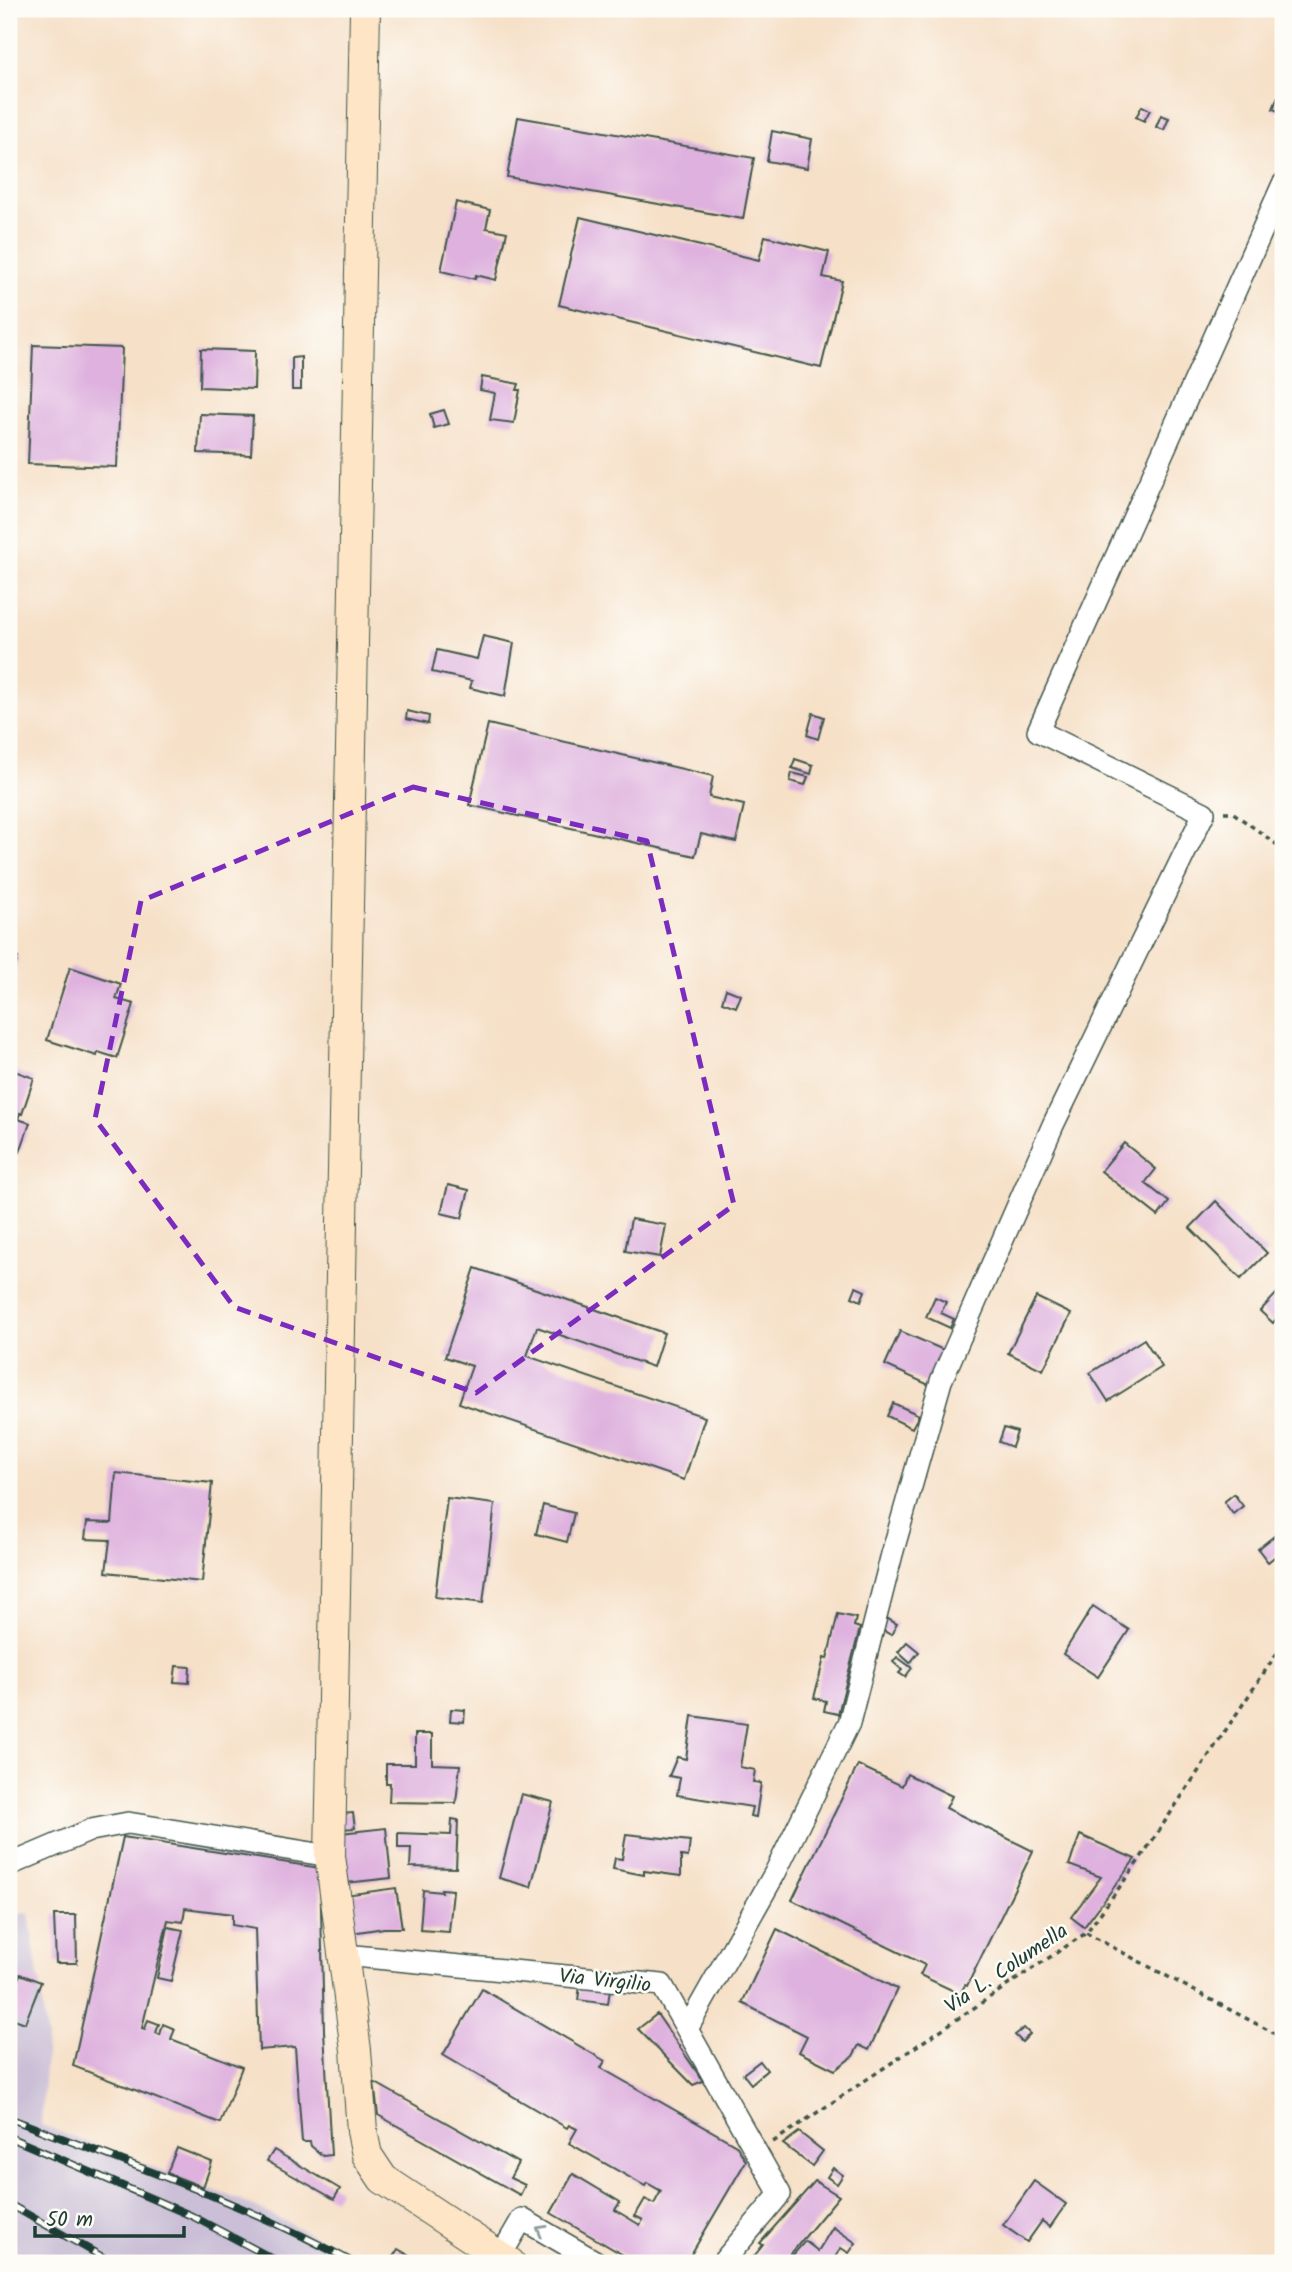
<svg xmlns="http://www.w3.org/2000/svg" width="1292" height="2272" viewBox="0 0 1292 2272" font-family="Kalam,sans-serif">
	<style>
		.industrial { fill: #cabfd6 }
		.building { fill: #deb1de }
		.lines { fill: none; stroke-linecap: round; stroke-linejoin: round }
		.street-casing { stroke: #3f554a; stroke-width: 24 }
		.secondary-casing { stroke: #3f554a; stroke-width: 32 }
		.path { stroke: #3f554a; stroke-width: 3.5; stroke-dasharray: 5 5; stroke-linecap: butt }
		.street { stroke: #fff; stroke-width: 21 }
		.secondary { stroke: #fee5c5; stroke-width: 30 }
		.rail-casing { stroke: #1f3d34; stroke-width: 8 }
		.rail { stroke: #fdfcf7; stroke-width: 5; stroke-dasharray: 16; stroke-linecap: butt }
		.oneway { stroke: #8f9e9a }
		.marked { fill: none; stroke: #7b2cbf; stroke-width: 5; stroke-dasharray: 14 9; stroke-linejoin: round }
		.labels { text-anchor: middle; stroke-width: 5; stroke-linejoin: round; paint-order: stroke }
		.street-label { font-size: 21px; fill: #1f3d34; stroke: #fdfcf7 }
	</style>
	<rect width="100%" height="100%" fill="#fdfcf7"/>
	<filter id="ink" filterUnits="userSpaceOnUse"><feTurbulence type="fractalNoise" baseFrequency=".0143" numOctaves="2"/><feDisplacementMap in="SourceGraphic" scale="14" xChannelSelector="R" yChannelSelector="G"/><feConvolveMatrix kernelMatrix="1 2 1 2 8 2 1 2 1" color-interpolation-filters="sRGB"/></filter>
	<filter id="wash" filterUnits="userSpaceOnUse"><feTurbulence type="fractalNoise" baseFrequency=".00686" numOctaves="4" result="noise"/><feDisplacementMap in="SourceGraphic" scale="28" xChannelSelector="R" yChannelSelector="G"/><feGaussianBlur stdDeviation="1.57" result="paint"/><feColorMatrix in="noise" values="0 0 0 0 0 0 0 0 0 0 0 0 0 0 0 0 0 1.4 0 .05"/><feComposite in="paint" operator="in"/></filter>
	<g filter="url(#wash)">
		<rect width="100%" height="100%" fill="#f6e0c7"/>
		<path class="industrial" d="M29 1913 47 2039 41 2125 237 2199 303 2230 363 2263H9V1914Z"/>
		<g id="blocks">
			<g class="building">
				<path d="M1283 84V113L1273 109Z"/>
				<path d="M1142 106 1150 110 1144 121 1136 117Z"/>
				<path d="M1161 115 1169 118 1164 130 1156 127Z"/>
				<path d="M518 117 754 158 743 219 507 177Z"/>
				<path d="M772 131 812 139 807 168 767 161Z"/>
				<path d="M456 202 490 210 486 228 507 232 496 280 476 275 475 279 441 271Z"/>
				<path d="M580 217 759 260 765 236 829 252 823 277 842 281 821 368 559 305Z"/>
				<path d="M33 345 122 348 117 467 28 464Z"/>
				<path d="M201 349 255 351 254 389 200 387Z"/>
				<path d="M301 357V390H292V358Z"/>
				<path d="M482 377 519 384 517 390H520L514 423 490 420 495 393 480 390Z"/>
				<path d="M444 410 449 424 434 428 430 414Z"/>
				<path d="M200 414 253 416 251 455 198 453Z"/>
				<path d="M483 636 514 643 505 696 470 688 472 681 432 672 437 650 477 659Z"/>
				<path d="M407 711 429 716 428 724 406 719Z"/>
				<path d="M813 713 824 717 818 739 807 735Z"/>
				<path d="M488 724 713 776 709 797 744 805 736 842 701 834 695 856 469 805Z"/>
				<path d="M795 759 813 765 811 774 792 768Z"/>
				<path d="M792 773 808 777 805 785 790 781Z"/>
				<path d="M9 955 18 958 9 986Z"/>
				<path d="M70 967 121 984 116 999 134 1004 117 1058 98 1052 97 1056 47 1040Z"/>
				<path d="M726 989 741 995 736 1007 722 1002Z"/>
				<path d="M9 1069 34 1078 22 1114 20 1113 18 1119 30 1123 20 1152 9 1148Z"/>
				<path d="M1124 1143 1156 1169 1145 1183 1169 1202 1158 1216 1101 1171Z"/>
				<path d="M448 1185 469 1190 462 1218 441 1213Z"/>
				<path d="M1216 1201 1267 1253 1241 1279 1190 1228Z"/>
				<path d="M631 1219 666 1225 660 1257 625 1251Z"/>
				<path d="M475 1268 664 1333 653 1367 537 1327 527 1356 705 1417 684 1480 459 1403 472 1366 445 1357Z"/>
				<path d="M856 1287 865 1291 861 1301 852 1297Z"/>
				<path d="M1283 1287V1311L1273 1323 1260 1311Z"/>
				<path d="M935 1297 946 1302 941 1313 954 1319 950 1328 926 1317Z"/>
				<path d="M1036 1297 1071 1314 1043 1370 1008 1353Z"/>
				<path d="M900 1331 946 1351 931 1386 885 1365Z"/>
				<path d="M1144 1339 1162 1367 1108 1401 1090 1373Z"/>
				<path d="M893 1403 919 1415 912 1428 887 1416Z"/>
				<path d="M1004 1428 1017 1432 1012 1447 999 1442Z"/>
				<path d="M116 1473 212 1483 202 1582 106 1572 110 1540 85 1539 87 1522 112 1523Z"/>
				<path d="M1234 1494 1243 1506 1233 1514 1224 1502Z"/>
				<path d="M447 1498 495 1504 483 1603 435 1597Z"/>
				<path d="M543 1505 574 1513 567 1542 536 1534Z"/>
				<path d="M1283 1529V1550L1268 1562 1258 1549Z"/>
				<path d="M1093 1606 1129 1630 1098 1677 1063 1654Z"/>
				<path d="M838 1614 856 1618 854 1626 860 1628 838 1714 824 1711 826 1701 814 1698 824 1658 827 1659Z"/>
				<path d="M886 1618 897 1624 891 1635 880 1629Z"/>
				<path d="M907 1642 919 1652 910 1663 898 1652Z"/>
				<path d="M897 1657 912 1668 905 1677 899 1673 902 1670 893 1662Z"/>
				<path d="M176 1666 190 1667 189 1683 174 1682Z"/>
				<path d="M451 1709 465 1710 464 1722 450 1721Z"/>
				<path d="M692 1716 747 1724 740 1767 755 1770 753 1782 761 1783 756 1817 750 1816 752 1807 677 1795 680 1778 669 1776 677 1757 686 1759Z"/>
				<path d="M415 1734H432V1764L460 1765 456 1803 389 1802 390 1783H386V1764H415Z"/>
				<path d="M858 1765 902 1786 907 1774 952 1796 946 1808 1033 1851 967 1986 965 1985 960 1994 920 1975 925 1965 792 1900Z"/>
				<path d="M521 1794 553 1802 531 1887 499 1878Z"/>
				<path d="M353 1813 355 1828 341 1829 340 1814Z"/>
				<path d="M452 1819 458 1820 456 1868 410 1867 411 1848H398V1833L451 1835Z"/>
				<path d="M386 1828 391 1878 346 1883 341 1833Z"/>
				<path d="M626 1834 690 1841 688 1857 681 1856V1876L644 1871V1875L613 1869 615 1858 622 1859Z"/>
				<path d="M1080 1835 1135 1859 1084 1927 1071 1917 1101 1877 1069 1865Z"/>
				<path d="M123 1837 320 1868 324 2031 331 2155 323 2156 311 2146 310 2142H302L295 2047 259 2050 255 1929 232 1925V1914L185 1908 183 1922 168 1920 142 2028 145 2029 148 2020 159 2024 156 2033 160 2035 163 2024 175 2029 171 2039 242 2067 220 2123 73 2066Z"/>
				<path d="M396 1888 402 1928H384L351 1933 345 1895Z"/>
				<path d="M441 1889 453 1890 449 1932 420 1930 423 1890 442 1892Z"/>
				<path d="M54 1915H76L77 1963H56Z"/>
				<path d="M168 1927 183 1930 171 1981 157 1978Z"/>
				<path d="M777 1929 897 1989 869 2050 859 2045 853 2056 835 2070 799 2052 807 2036 742 2003Z"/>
				<path d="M20 1974 41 1982 25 2023 9 2017V1980L17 1983Z"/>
				<path d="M580 1986 610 1989 608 2004 578 2000Z"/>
				<path d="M482 1989 605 2061 601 2068 736 2145 746 2161 686 2263H637L551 2213 573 2174 620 2202 615 2210 640 2225 643 2220 635 2216 645 2199 654 2204 661 2191 647 2183 645 2186 569 2143 577 2129 569 2125 567 2128 443 2055Z"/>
				<path d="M657 2014 703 2081 693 2085 638 2029Z"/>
				<path d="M1024 2028 1030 2034 1022 2042 1015 2035Z"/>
				<path d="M760 2061 767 2070 751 2084 743 2074Z"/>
				<path d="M374 2082 518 2163 510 2178 525 2185 520 2195 378 2115Z"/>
				<path d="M799 2132 823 2151 812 2166 783 2144Z"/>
				<path d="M177 2148 212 2162 203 2187 167 2173Z"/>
				<path d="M274 2150 340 2189 334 2199 267 2161Z"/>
				<path d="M833 2168 843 2175 837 2184 827 2177Z"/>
				<path d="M815 2181 839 2196 784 2262 786 2263H744L748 2258 751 2260 763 2245 760 2243Z"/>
				<path d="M1034 2181 1066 2204 1050 2227 1042 2221 1027 2242 1003 2225Z"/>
				<path d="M833 2227 856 2243 849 2253 841 2248 831 2263H786L805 2241 818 2251Z"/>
				<path d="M398 2249 422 2263H389Z"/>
			</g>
		</g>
	</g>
	<g filter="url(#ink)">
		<use href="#blocks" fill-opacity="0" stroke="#3f554a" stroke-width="2"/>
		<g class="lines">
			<g class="street-casing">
				<g id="street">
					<path d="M9 1865 91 1830 128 1823 330 1856"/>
					<path d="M344 1955 662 1985 780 2194 722 2263"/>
					<path d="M687 2029 775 1873 849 1723 892 1554 941 1381 1053 1125 1204 813 1038 731 1283 184"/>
					<path d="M500 2257 522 2219 598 2263"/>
				</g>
			</g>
			<g class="secondary-casing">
				<path id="secondary" d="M365 9 330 1856 356 2050 362 2131 367 2155 383 2179 510 2263"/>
			</g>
			<g class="path">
				<path d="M1224 812H1232L1283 849"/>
				<path d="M1086 1933 1283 2038"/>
				<path d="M773 2142 1086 1933 1140 1859 1283 1644"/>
			</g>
			<use href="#street" class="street"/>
			<use href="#secondary" class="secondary"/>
			<g class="rail-casing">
				<g id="rail">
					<path d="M9 2118C125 2163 245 2202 354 2263"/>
					<path d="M9 2137 192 2216 281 2263"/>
					<path d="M9 2204 113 2263"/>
				</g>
			</g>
			<use href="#rail" class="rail"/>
		</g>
		<defs><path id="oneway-chevron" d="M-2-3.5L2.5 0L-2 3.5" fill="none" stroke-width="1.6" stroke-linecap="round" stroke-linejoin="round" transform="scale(1.75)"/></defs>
		<use class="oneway" href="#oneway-chevron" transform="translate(541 2230) rotate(-150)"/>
	</g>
	<path class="marked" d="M413 787 647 841 734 1205 476 1393 234 1307 95 1119 141 901Z"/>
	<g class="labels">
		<g class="street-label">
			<text transform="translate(1006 1968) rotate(-34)" y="7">Via L. Columella</text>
			<text transform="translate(605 1980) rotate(6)" y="7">Via Virgilio</text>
		</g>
	</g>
	<rect width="1292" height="2272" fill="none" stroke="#fdfcf7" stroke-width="35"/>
	<path d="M35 2226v10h149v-10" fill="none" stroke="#1f3d34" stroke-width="3.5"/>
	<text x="46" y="2226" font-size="21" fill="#1f3d34" stroke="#fdfcf7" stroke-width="5" paint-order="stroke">50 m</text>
</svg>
